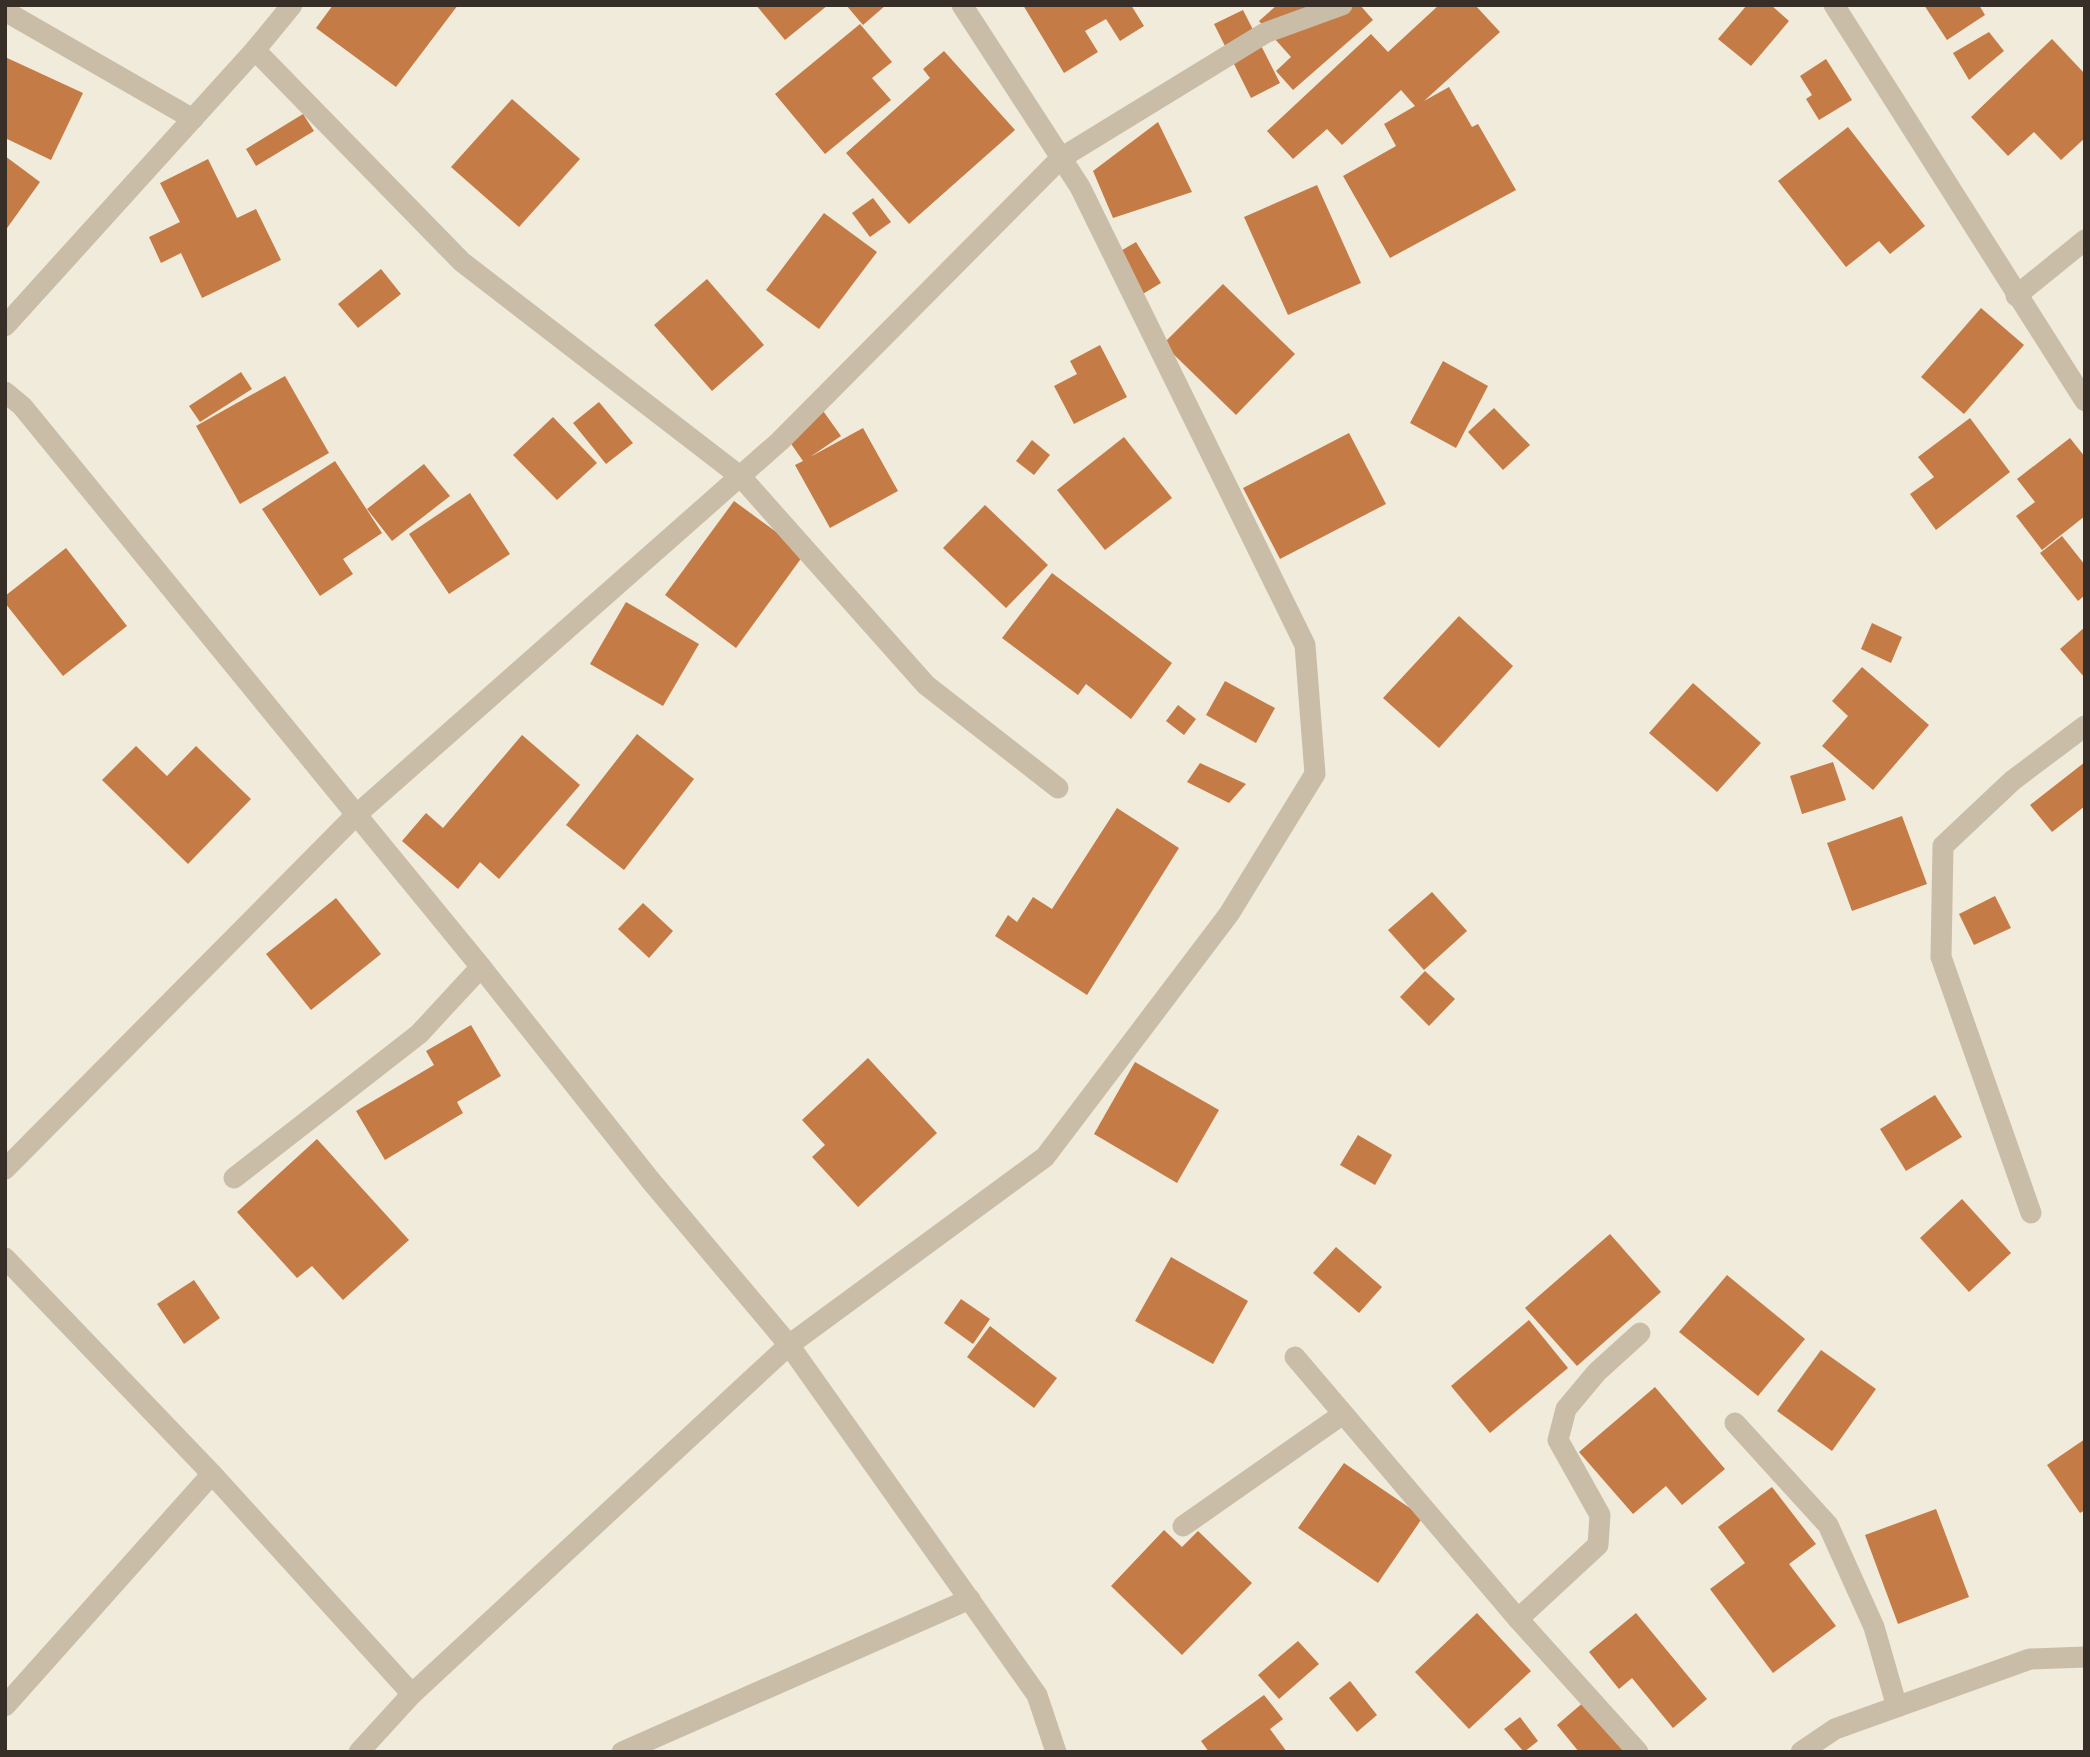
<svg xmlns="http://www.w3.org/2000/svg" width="2090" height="1757" viewBox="0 0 2090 1757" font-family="Lato,sans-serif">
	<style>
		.building { fill: #c57b45 }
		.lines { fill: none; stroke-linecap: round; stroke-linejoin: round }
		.minor { stroke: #c9bda7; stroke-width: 21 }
	</style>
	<rect width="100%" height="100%" fill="#f1ebdb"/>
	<g class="building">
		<path d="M333 5H458L396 87 316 28Z"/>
		<path d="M756 5H828L785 40Z"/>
		<path d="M846 5H886L863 25Z"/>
		<path d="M1023 5H1131L1144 26 1120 41 1106 19 1085 31 1098 52 1064 73Z"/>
		<path d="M1277 5H1360L1373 20 1293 90 1276 71 1291 57 1259 21Z"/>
		<path d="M1439 5H1475L1500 32 1424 101 1449 87 1472 127 1478 124 1516 190 1390 258 1343 176 1396 146 1384 124 1415 106 1401 90 1342 145 1327 129 1293 159 1267 131 1371 34 1388 52Z"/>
		<path d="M1747 5H1771L1789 21 1751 66 1718 39Z"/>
		<path d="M1924 5H1979L1985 15 1947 40Z"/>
		<path d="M1243 10 1280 83 1251 98 1214 24Z"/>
		<path d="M860 24 892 62 872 78 891 100 825 154 775 94Z"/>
		<path d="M1989 32 2004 51 1969 80 1953 53Z"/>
		<path d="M2052 39 2085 74V138L2061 160 2034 132 2008 156 1971 117Z"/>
		<path d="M944 51 1015 130 909 224 846 153 930 78 923 69Z"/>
		<path d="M5 57 83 93 51 160 5 138Z"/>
		<path d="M1826 59 1852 100 1819 120 1806 99 1812 95 1800 76Z"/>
		<path d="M512 99 580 159 519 227 451 167Z"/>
		<path d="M303 114 314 131 256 166 246 149Z"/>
		<path d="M1158 122 1192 192 1113 218 1093 171Z"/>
		<path d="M1848 127 1925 226 1890 254 1879 241 1846 267 1778 181Z"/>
		<path d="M5 156 40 182 5 231Z"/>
		<path d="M208 159 237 218 256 209 281 260 202 298 181 253 161 263 149 237 180 222 160 183Z"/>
		<path d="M1317 185 1361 283 1288 315 1244 217Z"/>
		<path d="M873 198 891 222 870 237 852 213Z"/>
		<path d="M824 213 877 252 819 329 766 290Z"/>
		<path d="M1136 242 1161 283 1136 298 1112 256Z"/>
		<path d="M381 269 401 294 358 328 338 304Z"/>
		<path d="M707 279 764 345 712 391 654 325Z"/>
		<path d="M1223 284 1295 354 1236 415 1163 344Z"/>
		<path d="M1981 308 2024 345 1964 414 1921 377Z"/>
		<path d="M1100 345 1127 397 1074 424 1054 386 1077 374 1070 361Z"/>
		<path d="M1443 361 1488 386 1456 448 1410 423Z"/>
		<path d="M241 372 252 389 200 422 189 406Z"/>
		<path d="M285 376 329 453 240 504 196 426Z"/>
		<path d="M599 402 633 443 606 464 573 423Z"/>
		<path d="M821 408 841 436 810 457 863 428 898 491 830 528 795 465 803 461 785 435Z"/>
		<path d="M1494 408 1530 445 1503 470 1468 432Z"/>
		<path d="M553 417 597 463 557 500 513 455Z"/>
		<path d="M1970 418 2010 472 1936 530 1910 494 1934 477 1918 457Z"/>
		<path d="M1349 433 1386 504 1280 559 1243 488Z"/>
		<path d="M1124 437 1172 498 1105 550 1057 490Z"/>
		<path d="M2070 438 2085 457V516L2042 550 2016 516 2035 502 2017 479Z"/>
		<path d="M1032 440 1050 455 1034 475 1016 461Z"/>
		<path d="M335 461 382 533 343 559 353 574 320 596 262 509Z"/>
		<path d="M424 464 450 496 392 541 367 509Z"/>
		<path d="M470 493 510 554 449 594 409 534Z"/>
		<path d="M734 501 805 553 736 648 665 595Z"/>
		<path d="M985 505 1048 565 1006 608 943 548Z"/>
		<path d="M2062 536 2085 565V595L2078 601 2040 553Z"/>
		<path d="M66 548 127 626 63 676 5 603V596Z"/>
		<path d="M1052 573 1172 663 1131 719 1086 684 1078 695 1002 638Z"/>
		<path d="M626 602 699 644 663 706 590 664Z"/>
		<path d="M1459 616 1513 666 1439 748 1383 698Z"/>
		<path d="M1872 623 1902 637 1891 663 1861 649Z"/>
		<path d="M2085 627V678L2060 649Z"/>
		<path d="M1862 667 1929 725 1873 790 1822 746 1848 716 1832 701Z"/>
		<path d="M1225 681 1275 708 1256 743 1206 715Z"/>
		<path d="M1693 683 1761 743 1717 792 1649 733Z"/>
		<path d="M1178 705 1196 719 1184 735 1166 721Z"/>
		<path d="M637 734 694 779 624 870 566 825Z"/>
		<path d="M522 735 580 785 499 879 480 862 458 889 402 841 426 813 443 828Z"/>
		<path d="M136 746 167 776 196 746 251 799 188 864 102 780Z"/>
		<path d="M1833 762 1846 800 1802 814 1790 776Z"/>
		<path d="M2085 762V806L2052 832 2030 805Z"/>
		<path d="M1200 763 1246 784 1229 803 1187 782Z"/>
		<path d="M1117 808 1179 848 1087 995 995 936 1008 915 1017 922 1033 897 1052 909Z"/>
		<path d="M1902 816 1927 884 1852 911 1827 843Z"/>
		<path d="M1432 892 1467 931 1424 970 1388 930Z"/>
		<path d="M1995 896 2011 928 1974 945 1959 914Z"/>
		<path d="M336 898 381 954 311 1010 266 954Z"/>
		<path d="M643 903 673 931 649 958 618 929Z"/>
		<path d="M1425 971 1455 999 1429 1026 1400 997Z"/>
		<path d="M471 1025 501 1076 457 1102 463 1113 385 1160 356 1111 434 1065 426 1051Z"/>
		<path d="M868 1058 937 1133 858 1207 812 1157 825 1145 802 1120Z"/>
		<path d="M1135 1062 1219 1110 1177 1183 1094 1134Z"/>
		<path d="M1935 1095 1962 1137 1906 1171 1880 1129Z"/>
		<path d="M1358 1135 1392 1155 1375 1185 1340 1165Z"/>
		<path d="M317 1139 409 1240 343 1300 312 1266 297 1278 237 1212Z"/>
		<path d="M1962 1199 2011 1253 1969 1292 1920 1238Z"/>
		<path d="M1610 1234 1661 1292 1577 1366 1525 1308Z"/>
		<path d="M1336 1247 1382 1287 1359 1313 1313 1273Z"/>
		<path d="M1171 1257 1248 1301 1213 1364 1135 1321Z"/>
		<path d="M1727 1275 1805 1339 1758 1396 1679 1332Z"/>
		<path d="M194 1280 220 1318 184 1344 157 1304Z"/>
		<path d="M961 1299 990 1319 973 1344 944 1323Z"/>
		<path d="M1529 1320 1568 1368 1490 1433 1451 1386Z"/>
		<path d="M990 1326 1057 1378 1034 1408 967 1357Z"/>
		<path d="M1821 1350 1876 1389 1832 1451 1777 1411Z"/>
		<path d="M1655 1387 1725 1469 1682 1505 1666 1486 1633 1514 1579 1452Z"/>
		<path d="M2085 1439V1510L2080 1513 2047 1465Z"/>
		<path d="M1344 1463 1423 1517 1378 1583 1298 1528Z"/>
		<path d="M1772 1487 1816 1544 1789 1564 1836 1626 1773 1673 1710 1589 1745 1563 1718 1527Z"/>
		<path d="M1936 1509 1969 1597 1898 1624 1865 1535Z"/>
		<path d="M1164 1530 1182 1547 1198 1531 1252 1583 1182 1655 1111 1586Z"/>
		<path d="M1477 1613 1531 1671 1469 1729 1415 1672Z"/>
		<path d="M1636 1613 1707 1699 1673 1728 1632 1678 1619 1689 1589 1652Z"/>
		<path d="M1298 1641 1319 1664 1279 1699 1258 1675Z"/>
		<path d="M1350 1681 1377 1715 1357 1732 1329 1698Z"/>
		<path d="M1264 1695 1283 1719 1270 1729 1287 1752H1209L1201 1741Z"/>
		<path d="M1585 1701 1626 1752H1579L1557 1725Z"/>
		<path d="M1520 1717 1538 1741 1524 1752 1504 1729Z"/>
	</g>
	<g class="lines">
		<g class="minor">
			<path d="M1834 5 2085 401"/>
			<path d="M5 11 193 119"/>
			<path d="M255 50 462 262 741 477 926 685 1058 788"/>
			<path d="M2016 296 2085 240"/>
			<path d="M5 326 255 50 292 5"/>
			<path d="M5 392 22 406 481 967 651 1181 789 1345 1037 1695 1056 1752"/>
			<path d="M5 1169 355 816 780 441 1061 158 1265 33 1342 5"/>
			<path d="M234 1178 419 1034 481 967"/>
			<path d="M2031 1213 1941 957 1943 846 2012 781 2085 726"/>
			<path d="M5 1258 212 1474 412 1694 789 1345 1045 1157 1229 914 1315 774 1305 645 1080 187 962 5"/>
			<path d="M1295 1357 1518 1619 1638 1752"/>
			<path d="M1735 1423 1828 1525 1874 1627 1897 1707"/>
			<path d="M1183 1526 1343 1414"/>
			<path d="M1518 1619 1598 1545 1600 1515 1558 1440 1566 1409 1597 1372 1640 1333"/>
			<path d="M5 1706 212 1474"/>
			<path d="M359 1752 412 1694"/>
			<path d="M622 1752 970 1599"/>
			<path d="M1801 1752 1835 1729 2030 1659 2085 1657"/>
		</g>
	</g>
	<rect width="2090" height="1757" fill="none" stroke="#362e27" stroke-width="14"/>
</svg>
